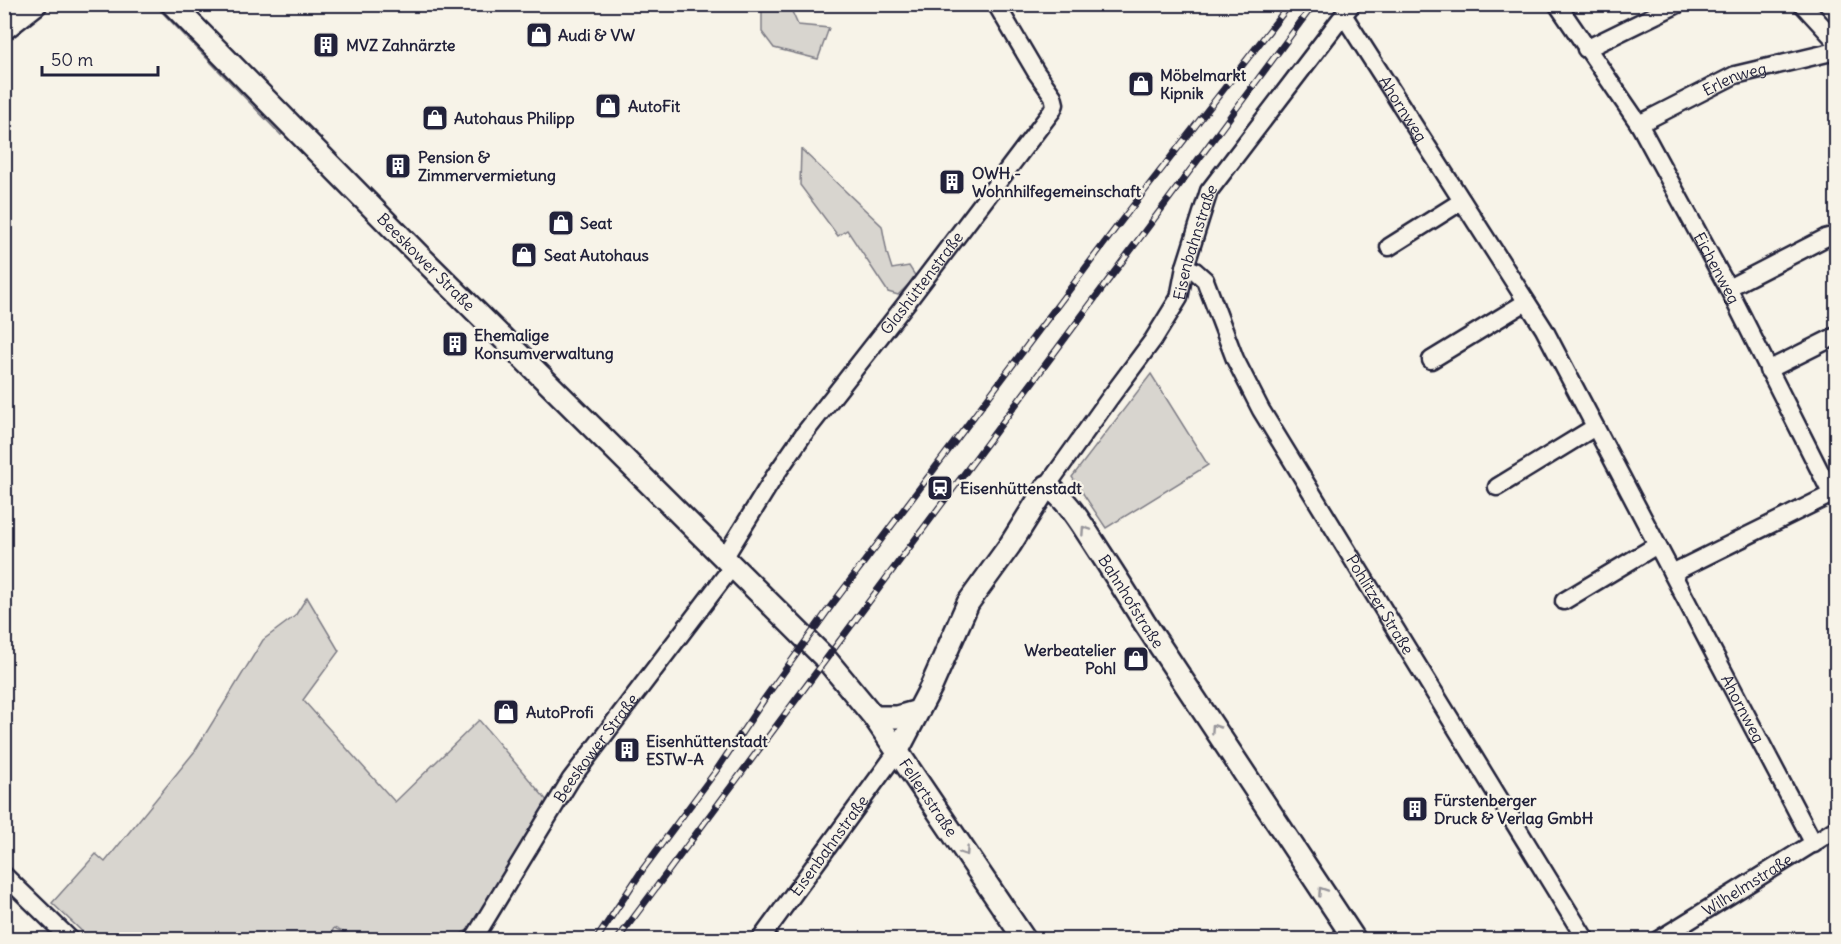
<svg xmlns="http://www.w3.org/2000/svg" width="1841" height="944" viewBox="0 0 1841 944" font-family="Delius,sans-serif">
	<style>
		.green { fill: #d8d5cf; stroke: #7d7c85; stroke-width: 1.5 }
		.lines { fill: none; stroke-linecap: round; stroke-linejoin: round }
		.minor-casing { stroke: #22223b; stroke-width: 21 }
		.tertiary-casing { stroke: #22223b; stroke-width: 26 }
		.minor { stroke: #f7f3e8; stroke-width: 16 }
		.tertiary { stroke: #f7f3e8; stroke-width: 21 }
		.rail-casing { stroke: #22223b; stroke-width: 7 }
		.rail { stroke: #f7f3e8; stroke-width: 4.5; stroke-dasharray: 14; stroke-linecap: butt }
		.oneway { stroke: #97959a }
		.labels { text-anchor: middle; stroke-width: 4.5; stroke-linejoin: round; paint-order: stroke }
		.poi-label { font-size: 16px; font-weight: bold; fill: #22223b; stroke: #f7f3e8; text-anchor: start }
		.street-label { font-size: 16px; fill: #22223b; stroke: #f7f3e8 }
	</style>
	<rect width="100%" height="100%" fill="#f7f3e8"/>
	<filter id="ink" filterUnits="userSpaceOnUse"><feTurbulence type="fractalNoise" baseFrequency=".0167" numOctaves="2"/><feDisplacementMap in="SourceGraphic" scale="12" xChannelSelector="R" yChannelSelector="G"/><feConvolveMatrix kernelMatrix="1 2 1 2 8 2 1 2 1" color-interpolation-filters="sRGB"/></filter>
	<g filter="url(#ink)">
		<g class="green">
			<path d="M155 5H162L285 130 281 135Z"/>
			<path d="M762 5H789L798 25 829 28 818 59 774 48 762 32Z"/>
			<path d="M801 149 882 226 887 253 892 269 909 266 916 277 898 295 888 292 847 230 838 236 800 185Z"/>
			<path d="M1151 374 1208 465 1106 528 1072 477Z"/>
			<path d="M307 597 339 651 303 700 395 802 479 720 549 803 474 926 453 939H358L334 928 328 940 90 939 52 903 96 854 105 862 195 751 263 640 295 616Z"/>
		</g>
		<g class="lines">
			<g class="minor-casing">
				<g id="minor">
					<path id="s1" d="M1557 4 1639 124 1728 288 1832 495"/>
					<path d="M1802 4 1836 41"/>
					<path id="s2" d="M1344 16 1544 329 1814 844"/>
					<path d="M1586 49 1678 4"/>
					<path id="s3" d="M1639 124 1735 75 1836 51"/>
					<path d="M1389 247 1462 201"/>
					<path id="s4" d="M1185 267 1195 271 1205 280 1235 359 1261 410 1586 940"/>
					<path d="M1728 288 1825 238 1836 235"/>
					<path d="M1431 360 1526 302"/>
					<path d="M1768 370 1836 336"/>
					<path id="s5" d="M1047 486 1109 399 1153 340 1179 298 1185 267 1209 191 1352 4"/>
					<path d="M1497 487 1595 427"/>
					<path id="s6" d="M724 558 776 474 803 435 908 301 1052 111 1055 104 1053 96 1036 72 996 4"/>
					<path d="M1672 573 1836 492"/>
					<path d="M1564 601 1657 545"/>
					<path d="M4 875 71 940"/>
					<path id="s7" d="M473 940 571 779 732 567"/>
					<path id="s8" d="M760 940 897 752"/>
					<path id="s9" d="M1658 940 1836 829"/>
				</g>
			</g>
			<g class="tertiary-casing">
				<g id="tertiary">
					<path id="s10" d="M172 4 421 257 826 659 874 717 1025 940"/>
					<path d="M4 29 36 4"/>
					<path d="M874 717H897L918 711"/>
					<path id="s11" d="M897 752 931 687 968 603 1010 545 1047 486C1068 500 1080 522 1094 543 1111 569 1128 595 1144 622L1355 940"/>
				</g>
			</g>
			<use href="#minor" class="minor"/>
			<use href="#tertiary" class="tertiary"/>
			<g class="rail-casing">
				<g id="rail">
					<path d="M596 940 643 869 716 771 765 698 831 606 1115 229 1290 4"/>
					<path d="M617 940 1314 4"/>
				</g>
			</g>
			<use href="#rail" class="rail"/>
		</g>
		<defs><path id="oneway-chevron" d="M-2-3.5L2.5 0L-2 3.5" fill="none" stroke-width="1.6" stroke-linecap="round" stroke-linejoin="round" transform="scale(1.5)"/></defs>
		<g class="oneway">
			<use href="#oneway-chevron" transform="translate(1085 530) rotate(-124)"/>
			<use href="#oneway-chevron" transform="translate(1215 728) rotate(-124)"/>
			<use href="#oneway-chevron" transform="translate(965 852) rotate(56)"/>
			<use href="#oneway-chevron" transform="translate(1322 891) rotate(-124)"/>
		</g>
	</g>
	<defs>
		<g id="shop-square" transform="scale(1.35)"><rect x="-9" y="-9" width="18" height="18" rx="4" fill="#22223b" stroke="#f7f3e8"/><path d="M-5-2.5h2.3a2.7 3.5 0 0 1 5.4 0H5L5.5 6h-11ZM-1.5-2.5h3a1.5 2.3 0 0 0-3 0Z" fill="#fff"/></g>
		<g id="building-square" transform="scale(1.35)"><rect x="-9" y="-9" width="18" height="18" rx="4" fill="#22223b" stroke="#f7f3e8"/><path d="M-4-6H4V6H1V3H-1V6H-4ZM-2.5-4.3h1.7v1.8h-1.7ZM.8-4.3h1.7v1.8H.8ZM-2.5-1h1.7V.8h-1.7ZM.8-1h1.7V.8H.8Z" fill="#fff"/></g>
		<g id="station-square" transform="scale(1.35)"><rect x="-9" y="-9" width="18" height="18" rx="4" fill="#22223b" stroke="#f7f3e8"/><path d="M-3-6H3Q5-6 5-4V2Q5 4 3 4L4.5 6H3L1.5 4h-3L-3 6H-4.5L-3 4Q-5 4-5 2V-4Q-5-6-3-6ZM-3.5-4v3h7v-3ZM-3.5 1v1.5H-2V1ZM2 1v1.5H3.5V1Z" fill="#fff"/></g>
	</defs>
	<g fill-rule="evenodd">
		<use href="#shop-square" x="539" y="35"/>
		<use href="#building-square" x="326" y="45"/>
		<use href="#shop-square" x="1141" y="84"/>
		<use href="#shop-square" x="608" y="106"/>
		<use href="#shop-square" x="435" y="118"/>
		<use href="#building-square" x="398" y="166"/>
		<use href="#building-square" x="952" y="182"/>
		<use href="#shop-square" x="561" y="223"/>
		<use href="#shop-square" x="524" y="255"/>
		<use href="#building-square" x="455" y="344"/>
		<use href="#station-square" x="940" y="488"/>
		<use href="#shop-square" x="1136" y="659"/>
		<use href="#shop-square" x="506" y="712"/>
		<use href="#building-square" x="627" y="750"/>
		<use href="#building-square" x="1415" y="809"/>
	</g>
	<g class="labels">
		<g class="poi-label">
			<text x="558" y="41">Audi &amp; VW</text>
			<text x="346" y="51">MVZ Zahnärzte</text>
			<text x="1160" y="81">Möbelmarkt<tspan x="1160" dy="18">Kipnik</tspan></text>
			<text x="628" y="112">AutoFit</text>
			<text x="454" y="124">Autohaus Philipp</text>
			<text x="418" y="163">Pension &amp;<tspan x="418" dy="18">Zimmervermietung</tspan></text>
			<text x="972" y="179">OWH -<tspan x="972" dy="18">Wohnhilfegemeinschaft</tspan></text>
			<text x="580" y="229">Seat</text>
			<text x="544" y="261">Seat Autohaus</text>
			<text x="474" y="341">Ehemalige<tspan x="474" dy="18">Konsumverwaltung</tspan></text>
			<text x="960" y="494">Eisenhüttenstadt</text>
			<text x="1116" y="656" text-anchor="end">Werbeatelier<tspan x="1116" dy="18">Pohl</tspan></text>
			<text x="526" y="718">AutoProfi</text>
			<text x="646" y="747">Eisenhüttenstadt<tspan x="646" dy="18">ESTW-A</tspan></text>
			<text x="1434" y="806">Fürstenberger<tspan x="1434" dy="18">Druck &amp; Verlag GmbH</tspan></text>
		</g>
		<g class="street-label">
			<text dy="6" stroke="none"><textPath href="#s3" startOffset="106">Erlenweg</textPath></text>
			<text dy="6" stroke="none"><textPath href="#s2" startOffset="110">Ahornweg</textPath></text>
			<text dy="6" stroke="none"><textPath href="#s5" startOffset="288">Eisenbahnstraße</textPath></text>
			<text dy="6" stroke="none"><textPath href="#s10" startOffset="362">Beeskower Straße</textPath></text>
			<text dy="6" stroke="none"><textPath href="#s1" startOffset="309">Eichenweg</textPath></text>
			<text dy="6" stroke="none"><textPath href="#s6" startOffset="339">Glashüttenstraße</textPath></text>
			<text dy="6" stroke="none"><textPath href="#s11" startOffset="450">Bahnhofstraße</textPath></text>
			<text dy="6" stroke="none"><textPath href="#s4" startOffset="394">Pohlitzer Straße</textPath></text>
			<text dy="6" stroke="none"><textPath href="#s2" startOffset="800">Ahornweg</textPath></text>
			<text dy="6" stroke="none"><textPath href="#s7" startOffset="228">Beeskower Straße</textPath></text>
			<text dy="6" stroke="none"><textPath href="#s10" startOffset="1098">Fellertstraße</textPath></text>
			<text dy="6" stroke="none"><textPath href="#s8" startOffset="117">Eisenbahnstraße</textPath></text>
			<text dy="6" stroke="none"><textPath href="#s9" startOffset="105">Wilhelmstraße</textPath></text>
		</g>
	</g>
	<rect width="1841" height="944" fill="none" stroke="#f7f3e8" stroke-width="24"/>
	<rect x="12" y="12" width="1817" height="920" fill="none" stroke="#22223b" stroke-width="2" filter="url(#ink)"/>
	<path d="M42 66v9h116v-9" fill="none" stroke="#22223b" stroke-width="3"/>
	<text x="51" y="66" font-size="18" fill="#22223b" stroke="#f7f3e8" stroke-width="4.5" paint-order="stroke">50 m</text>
</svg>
